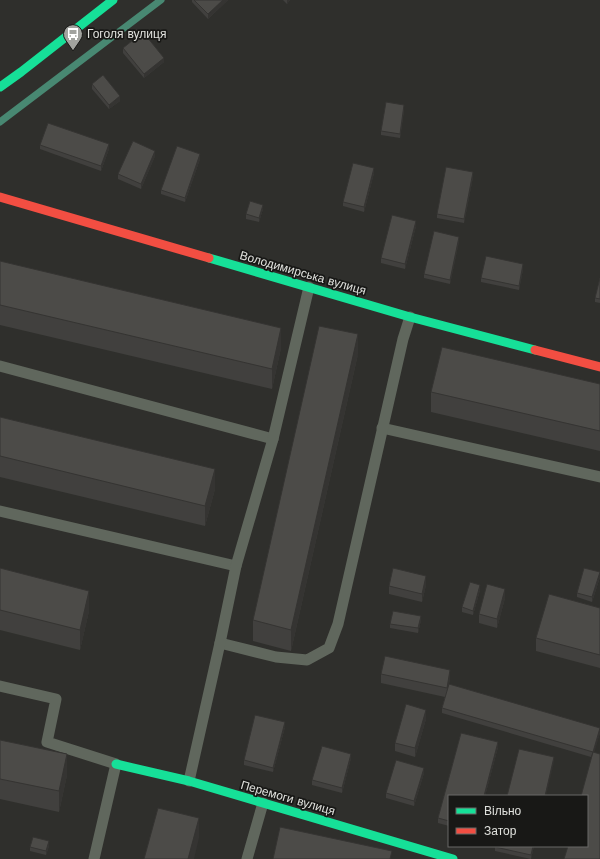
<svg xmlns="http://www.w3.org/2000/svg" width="600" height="859" viewBox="0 0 600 859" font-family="'Work Sans',sans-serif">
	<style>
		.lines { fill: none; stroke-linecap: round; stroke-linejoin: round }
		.stream { stroke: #488872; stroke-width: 7 }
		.lane { stroke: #60675d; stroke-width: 11 }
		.fast { stroke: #16e098; stroke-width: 9 }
		.jam { stroke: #f24e42; stroke-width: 9 }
		.wall { fill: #41403e }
		.shaded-wall { fill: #353432 }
		.building { fill: #4c4b48; stroke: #353432 }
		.labels { text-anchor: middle; stroke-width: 3.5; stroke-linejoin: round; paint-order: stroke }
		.poi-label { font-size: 12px; fill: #e0e1dd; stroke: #181816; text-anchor: start }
		.street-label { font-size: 12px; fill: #e0e1dd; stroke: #181816 }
	</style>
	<rect width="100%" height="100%" fill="#2f2f2c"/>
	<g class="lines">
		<path class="stream" d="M0 122 161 0"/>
		<g class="lane">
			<path d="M0 366 273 439"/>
			<path d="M382 428 600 477"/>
			<path d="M0 511 236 566"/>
			<path d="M220 643 276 657 307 660 329 648 338 624 403 339 410 317"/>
			<path d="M0 686 56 699 47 742 116 764 94 859"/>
			<path d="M189 781 220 643 236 566 273 439 309 287"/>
			<path d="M247 859 263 803"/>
		</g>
		<g class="fast">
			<path d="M0 87 21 72 113 0"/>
			<path d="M209 258 410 317 535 350"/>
			<path d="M116 764 189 781 453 859"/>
		</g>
		<g class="jam">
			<path d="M0 197 209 258"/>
			<path d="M535 350 600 367"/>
		</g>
	</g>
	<g class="wall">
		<path d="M192 0H228L208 19 192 2Z"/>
		<path d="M283 0H290L287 4Z"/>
		<path d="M123 48 164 62 144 78 123 53Z"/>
		<path d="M92 84 120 101 109 109 92 89Z"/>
		<path d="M404 110 400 138 381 135V131Z"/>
		<path d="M40 145 109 149 101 171 40 149Z"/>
		<path d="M155 156 141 189 118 179V174Z"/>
		<path d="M200 159 185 202 161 194V190Z"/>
		<path d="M374 173 364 212 343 206V202Z"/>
		<path d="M473 177 464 223 437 218V214Z"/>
		<path d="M263 209 259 222 246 219V214Z"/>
		<path d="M416 226 405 269 381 263V258Z"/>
		<path d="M459 241 450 284 424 278V274Z"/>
		<path d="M0 261 281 348 272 389 0 325Z"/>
		<path d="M523 269 519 290 481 282V278Z"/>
		<path d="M600 278V303L595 302V298Z"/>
		<path d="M358 354 291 651 253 641V620Z"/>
		<path d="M600 384V451L431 412V392Z"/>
		<path d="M0 417 215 489 205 526 0 477Z"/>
		<path d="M0 568 89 611 80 650 0 630Z"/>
		<path d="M600 577 592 602 577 597V593Z"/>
		<path d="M426 585 422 602 389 594V586Z"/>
		<path d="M480 590 473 615 462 612V607Z"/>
		<path d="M505 598 497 628 479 623V614Z"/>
		<path d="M600 608V668L536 651V638Z"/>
		<path d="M421 620 418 633 390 628V624Z"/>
		<path d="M381 674 450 679 449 684 600 733 591 757 442 713V708L445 697 381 683Z"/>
		<path d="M426 719 415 757 395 751V743Z"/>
		<path d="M285 727 273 772 244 765V760Z"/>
		<path d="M461 733 498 742V747L485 796H449V826L438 823V818Z"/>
		<path d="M0 740 67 775 59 812 0 799Z"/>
		<path d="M351 758 342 793 312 785V780Z"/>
		<path d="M424 773 414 806 386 798V793Z"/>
		<path d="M49 846 46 855 30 851V847Z"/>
		<path d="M495 846H534L531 859 495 851Z"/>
	</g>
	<g class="shaded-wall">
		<path d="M223 0H228L208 19V14Z"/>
		<path d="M287 0H290L287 4Z"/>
		<path d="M164 58V62L144 78V74Z"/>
		<path d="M120 96V101L109 109V105Z"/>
		<path d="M404 105V110L400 138V134Z"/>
		<path d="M109 144V149L101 171V166Z"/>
		<path d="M155 151V156L141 189V184Z"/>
		<path d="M200 154V159L185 202V198Z"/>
		<path d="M374 168V173L364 212V207Z"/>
		<path d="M473 172V177L464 223V219Z"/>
		<path d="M263 205V209L259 222V218Z"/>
		<path d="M416 221V226L405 269V264Z"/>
		<path d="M459 237V241L450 284V280Z"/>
		<path d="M523 264V269L519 290V286Z"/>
		<path d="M281 328V348L272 389V369Z"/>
		<path d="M358 334V354L291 651V630Z"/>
		<path d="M215 469V489L205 526V506Z"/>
		<path d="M600 572V577L592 602V597Z"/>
		<path d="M426 576V585L422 602V594Z"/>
		<path d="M480 585V590L473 615V611Z"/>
		<path d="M505 589V598L497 628V619Z"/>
		<path d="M89 591V611L80 650V630Z"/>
		<path d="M421 616V620L418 633V628Z"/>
		<path d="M450 670V679L447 697V688Z"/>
		<path d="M426 710V719L415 757V748Z"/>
		<path d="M285 722V727L273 772V768Z"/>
		<path d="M600 728V733L593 757V752Z"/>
		<path d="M498 742V747L485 796H484Z"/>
		<path d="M67 754V775L59 812V791Z"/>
		<path d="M351 754V758L342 793V788Z"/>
		<path d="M554 757V762L546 796H545Z"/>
		<path d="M424 768V773L414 806V801Z"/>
		<path d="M199 818V838L194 859H188Z"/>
		<path d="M49 841V846L46 855V851Z"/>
		<path d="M533 846H534L531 859V855Z"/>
	</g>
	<g class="building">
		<path d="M194 0H223L208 14Z"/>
		<path d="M143 32 164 58 144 74 123 48Z"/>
		<path d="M103 75 120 96 109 105 92 84Z"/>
		<path d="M386 102 404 105 400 134 381 131Z"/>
		<path d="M48 123 109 144 101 166 40 145Z"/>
		<path d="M133 141 155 151 141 184 118 174Z"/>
		<path d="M177 146 200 154 185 198 161 190Z"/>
		<path d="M353 163 374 168 364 207 343 202Z"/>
		<path d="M446 167 473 172 464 219 437 214Z"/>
		<path d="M250 201 263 205 259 218 246 214Z"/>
		<path d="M392 215 416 221 405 264 381 258Z"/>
		<path d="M434 231 459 237 450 280 424 274Z"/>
		<path d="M486 256 523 264 519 286 481 278Z"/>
		<path d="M0 261 281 328 272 369 0 305Z"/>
		<path d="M600 278V299L595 298Z"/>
		<path d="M319 326 358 334 291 630 253 620Z"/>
		<path d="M442 347 600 384V431L431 392Z"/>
		<path d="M0 417 215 469 205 506 0 456Z"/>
		<path d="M0 568 89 591 80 630 0 610Z"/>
		<path d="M393 568 426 576 422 594 389 586Z"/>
		<path d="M584 568 600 572 592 597 577 593Z"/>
		<path d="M470 582 480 585 473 611 462 607Z"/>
		<path d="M487 584 505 589 497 619 479 614Z"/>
		<path d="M549 594 600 608V655L536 638Z"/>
		<path d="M393 611 421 616 418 628 390 624Z"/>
		<path d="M385 656 450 670 447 688 381 674Z"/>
		<path d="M449 684 600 728 593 752 442 708Z"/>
		<path d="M406 704 426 710 415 748 395 743Z"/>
		<path d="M255 715 285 722 273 768 244 760Z"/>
		<path d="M461 733 498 742 484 796H449V821L438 818Z"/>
		<path d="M0 740 67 754 59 791 0 779Z"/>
		<path d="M322 746 351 754 342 788 312 780Z"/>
		<path d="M519 749 554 757 545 796H507Z"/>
		<path d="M593 752 600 754V859H564L568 846H587V796H581Z"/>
		<path d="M396 760 424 768 414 801 386 793Z"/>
		<path d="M158 808 199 818 188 859H144Z"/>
		<path d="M280 827 392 851 390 859H273Z"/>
		<path d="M33 837 49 841 46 851 30 847Z"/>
		<path d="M495 846H533L531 855 495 847Z"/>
	</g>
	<defs>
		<g id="bus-pin" transform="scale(1)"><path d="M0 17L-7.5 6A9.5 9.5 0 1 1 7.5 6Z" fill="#a2a39f" stroke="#181816"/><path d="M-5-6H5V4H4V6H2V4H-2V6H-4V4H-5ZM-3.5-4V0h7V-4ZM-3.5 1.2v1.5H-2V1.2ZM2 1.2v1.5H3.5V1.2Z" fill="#fff"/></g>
	</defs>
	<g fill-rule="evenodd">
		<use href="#bus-pin" x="73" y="34"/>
	</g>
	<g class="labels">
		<g class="poi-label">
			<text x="87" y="38">Гоголя вулиця</text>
		</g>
		<g class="street-label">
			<text transform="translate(303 273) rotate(16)" y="4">Володимирська вулиця</text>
			<text transform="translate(288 798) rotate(16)" y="4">Перемоги вулиця</text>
		</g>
	</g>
	<rect x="448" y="795" width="140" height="52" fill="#181816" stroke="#686866"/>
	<rect x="456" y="808" width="20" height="6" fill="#16e098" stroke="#686866"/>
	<text x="484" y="815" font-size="12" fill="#e0e1dd">Вільно</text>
	<rect x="456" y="828" width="20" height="6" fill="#f24e42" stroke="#686866"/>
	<text x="484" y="835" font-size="12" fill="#e0e1dd">Затор</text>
</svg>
